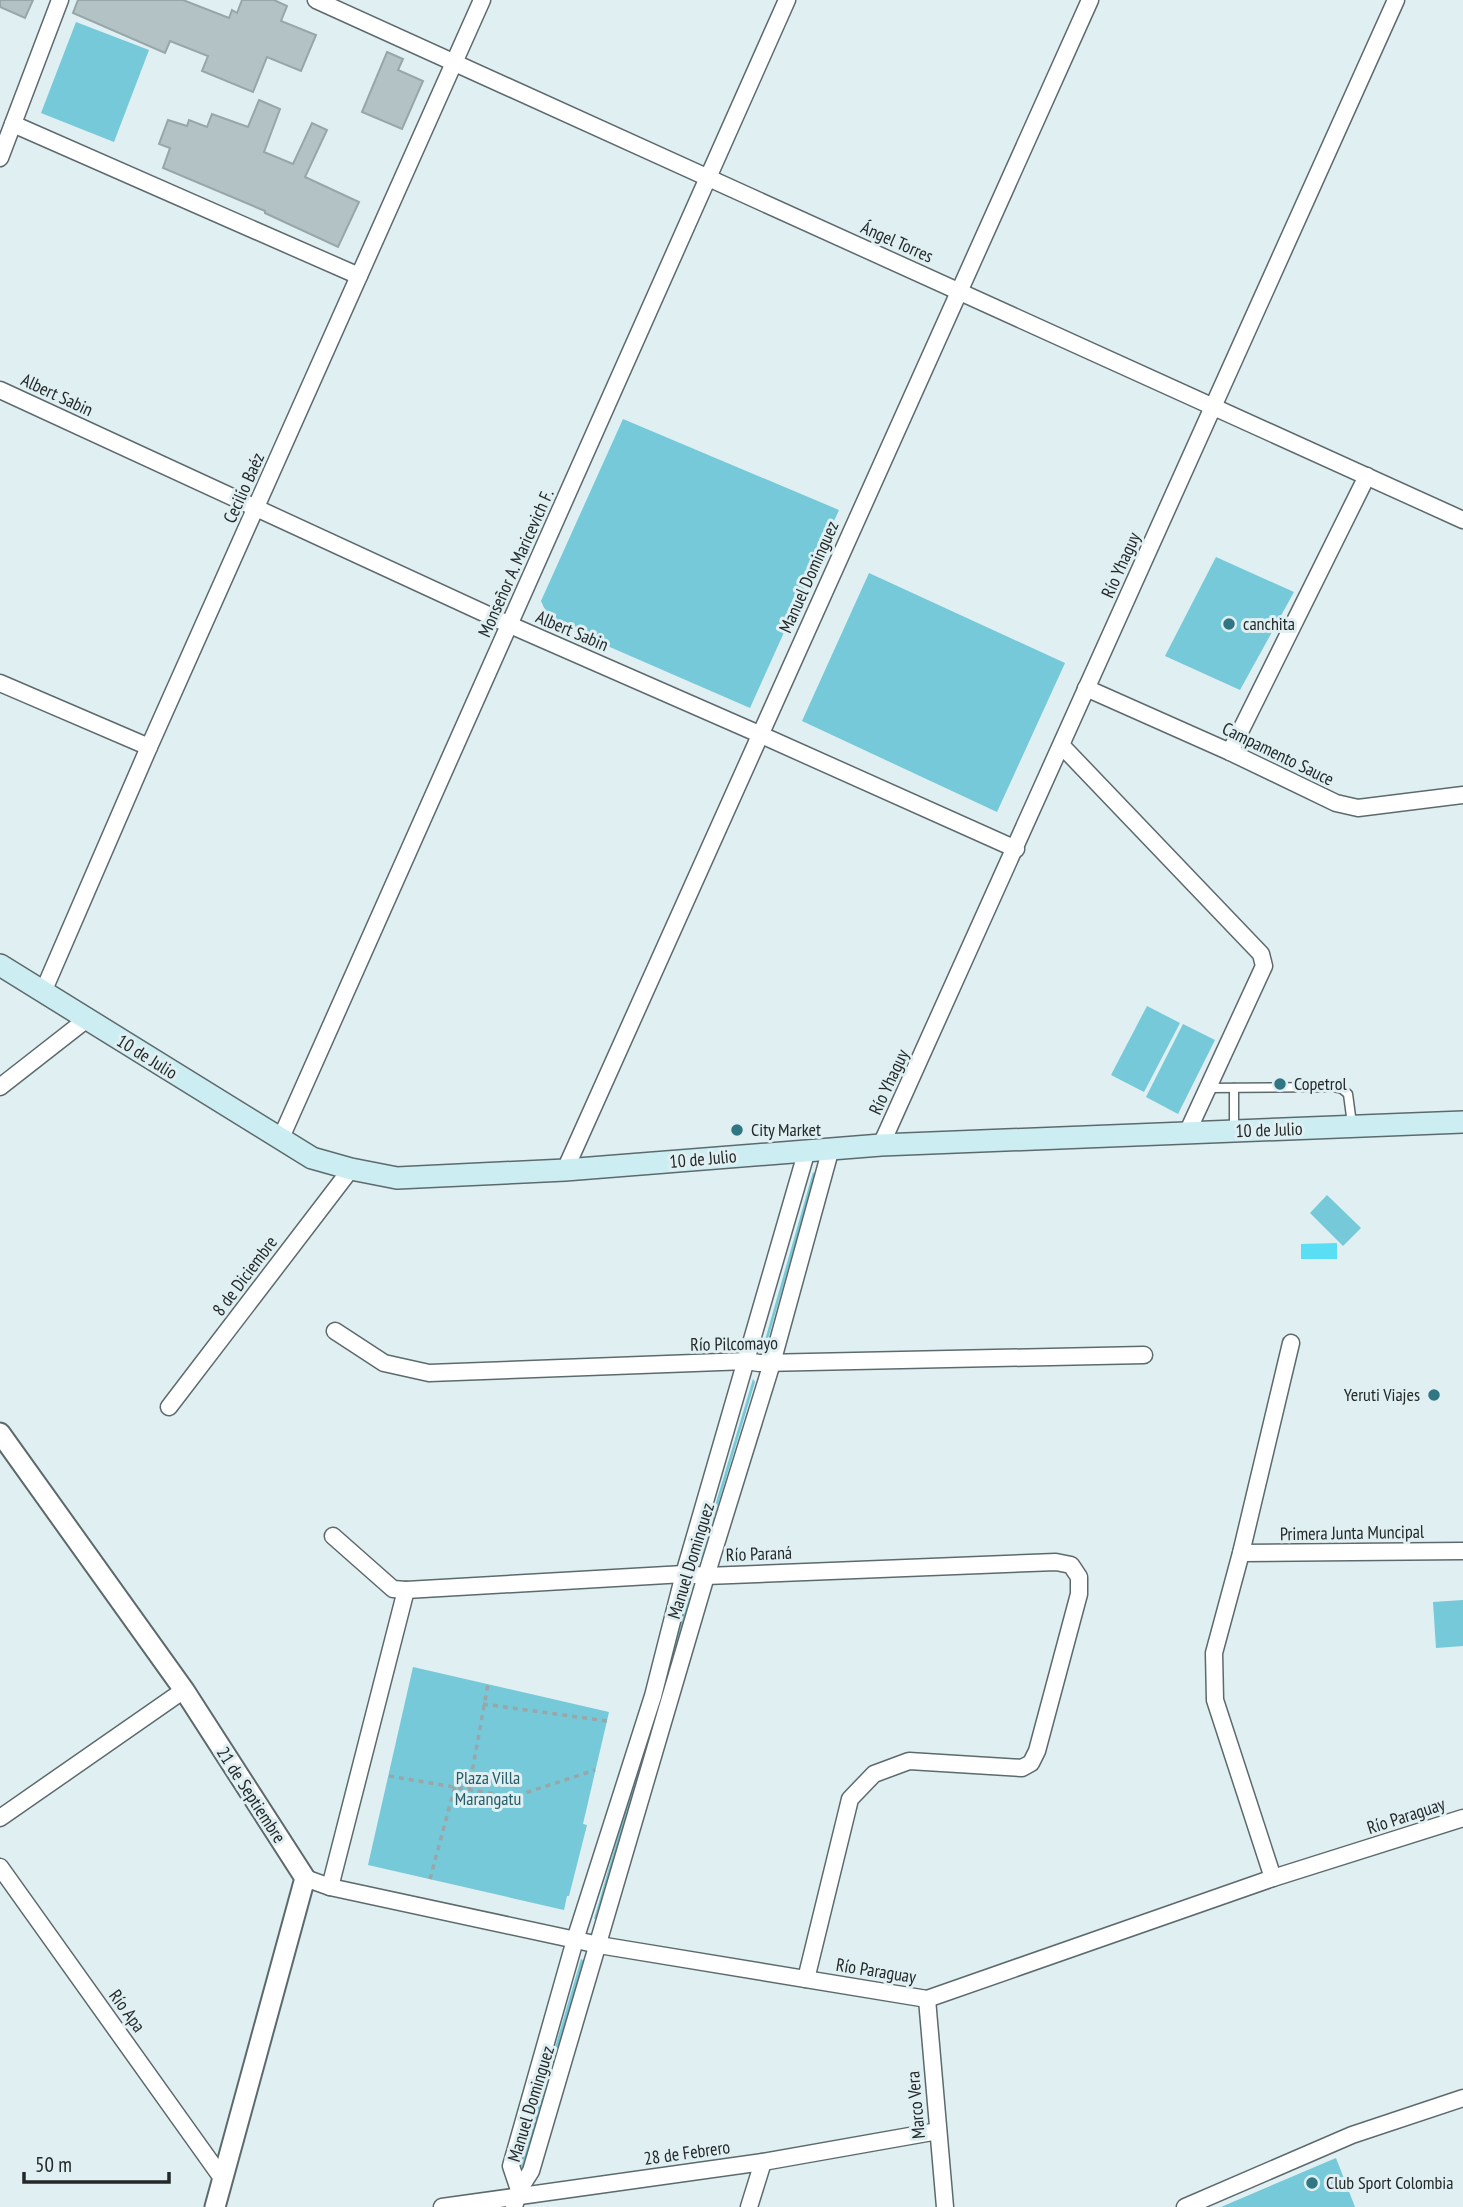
<svg xmlns="http://www.w3.org/2000/svg" width="1463" height="2207" viewBox="0 0 1463 2207" font-family="'PT Sans Narrow',sans-serif">
	<style>
		.green { fill: #75c9d8 }
		.water { fill: #5adef4 }
		.building { fill: #b3c2c5; stroke: #97a6a8; stroke-width: 2 }
		.lines { fill: none; stroke-linecap: round; stroke-linejoin: round }
		.service-casing { stroke: #5d6a6d; stroke-width: 11 }
		.minor-casing { stroke: #5d6a6d; stroke-width: 19 }
		.tertiary-casing { stroke: #5d6a6d; stroke-width: 23 }
		.secondary-casing { stroke: #5d6a6d; stroke-width: 24 }
		.path { stroke: #9aa6a8; stroke-width: 3.5; stroke-dasharray: 5 5; stroke-linecap: butt }
		.service { stroke: #fff; stroke-width: 8 }
		.minor { stroke: #fff; stroke-width: 16 }
		.tertiary { stroke: #fff; stroke-width: 19 }
		.secondary { stroke: #cceef3; stroke-width: 21 }
		.poi-dot { fill: #317783; stroke: #dfeff2; stroke-width: 2.5 }
		.labels { text-anchor: middle; stroke-width: 6; stroke-linejoin: round; paint-order: stroke }
		.street-label { font-size: 18px; fill: #232829; stroke: #dfeff2 }
		.poi-label { font-size: 18px; fill: #232829; stroke: #dfeff2; text-anchor: start }
		.park-label { font-size: 18px; fill: #275d67; stroke: #dfeff2 }
	</style>
	<rect width="100%" height="100%" fill="#dfeff2"/>
	<g class="green">
		<path d="M76 22 149 50 114 142 41 113Z"/>
		<path d="M623 419 839 510 750 708 550 621 541 601Z"/>
		<path d="M1216 557 1294 592 1240 690 1165 656Z"/>
		<path d="M869 573 1065 663 997 812 802 721Z"/>
		<path d="M1147 1006 1180 1023 1144 1092 1111 1075Z"/>
		<path d="M1183 1024 1215 1040 1178 1114 1146 1097Z"/>
		<path d="M813 1172 815 1175 768 1339 765 1340Z"/>
		<path d="M1327 1195 1361 1228 1343 1246 1310 1213Z"/>
		<path d="M753 1379 755 1382 702 1558 700 1556Z"/>
		<path d="M691 1597 598 1918 594 1919 687 1598Z"/>
		<path d="M1463 1600V1646L1436 1648 1433 1602Z"/>
		<path d="M413 1667 609 1712 583 1824 587 1825 569 1896H567L564 1910 368 1865Z"/>
		<path d="M581 1959 585 1961 523 2168 520 2166Z"/>
		<path d="M1336 2158 1355 2207H1221Z"/>
	</g>
	<path class="water" d="M1337 1243V1259H1301V1244Z"/>
	<g class="building">
		<path d="M0 0H33L25 18 0 7Z"/>
		<path d="M78 0H183L229 18 232 10 237 13 242 0H274L287 6 281 21 316 35 301 71 267 57 253 92 202 71 208 56 170 41 165 53 73 13Z"/>
		<path d="M387 52 403 59 398 70 423 81 402 129 362 112Z"/>
		<path d="M259 100 280 109 264 152 293 164 312 123 327 130 305 177 359 202 338 247 265 213V211L163 168 170 148 159 144 168 120 187 126 189 120 207 127 212 114 248 127Z"/>
	</g>
	<g class="lines">
		<g class="service-casing">
			<g id="service">
				<path d="M1208 1088 1333 1087 1342 1089 1348 1094 1352 1124"/>
				<path d="M1234 1130V1088"/>
			</g>
		</g>
		<g class="minor-casing">
			<g id="minor">
				<path d="M316 0 1463 520"/>
				<path d="M13 124 359 276"/>
				<path d="M0 158 60 0"/>
				<path d="M0 390 510 625 759 734 1016 849"/>
				<path d="M0 683 149 747"/>
				<path d="M1086 688 1230 752 1336 803 1358 808 1463 795"/>
				<path d="M1062 746 1261 954 1264 966 1187 1133"/>
				<path d="M1230 752 1367 476"/>
				<path d="M43 992 149 747 482 0"/>
				<path d="M0 1087 87 1019"/>
				<path d="M280 1140 787 0"/>
				<path d="M881 1145 1396 0"/>
				<path d="M565 1170 1090 0"/>
				<path d="M335 1331 384 1363 429 1373 747 1361 759 1363 1144 1355"/>
				<path d="M169 1407 351 1169"/>
				<path d="M333 1536 393 1589 406 1590 684 1574 706 1576 1056 1562 1071 1565 1079 1577V1594L1037 1751 1031 1763 1022 1768 909 1761 874 1774 850 1799 806 1979"/>
				<path d="M1241 1553 1463 1551"/>
				<path d="M0 1818 184 1690"/>
				<path d="M0 1867 222 2178"/>
				<path d="M305 1878 330 1887 599 1945 927 1999 1273 1878 1463 1818"/>
				<path d="M1273 1878 1215 1700 1214 1653 1241 1553 1291 1343"/>
				<path d="M330 1887 406 1590"/>
				<path d="M927 1999 945 2207"/>
				<path d="M519 2190 511 2166 575 1940 653 1696 684 1574 807 1150"/>
				<path d="M442 2207 763 2162 938 2131"/>
				<path d="M514 2207 519 2190 531 2171 706 1576 772 1363 831 1148"/>
				<path d="M749 2207 763 2162"/>
				<path d="M1185 2207 1352 2135 1463 2098"/>
			</g>
		</g>
		<g class="tertiary-casing">
			<path id="tertiary" d="M0 1433 184 1690 305 1878 215 2207"/>
		</g>
		<g class="secondary-casing">
			<path id="secondary" d="M0 965 312 1158 351 1169 397 1178 565 1170 881 1145 1463 1122"/>
		</g>
		<g class="path">
			<path d="M483 1704 607 1721"/>
			<path d="M389 1776 513 1797 595 1770"/>
			<path d="M469 1789 488 1684"/>
			<path d="M430 1879 455 1786"/>
		</g>
		<use href="#service" class="service"/>
		<use href="#minor" class="minor"/>
		<use href="#tertiary" class="tertiary"/>
		<use href="#secondary" class="secondary"/>
	</g>
	<g class="poi-dot">
		<circle cx="1229" cy="624" r="7"/>
		<circle cx="1280" cy="1084" r="7"/>
		<circle cx="737" cy="1130" r="7"/>
		<circle cx="1434" cy="1395" r="7"/>
		<circle cx="1312" cy="2183" r="7"/>
	</g>
	<g class="labels">
		<g class="street-label">
			<text transform="translate(897 242) rotate(24)" y="6">Ángel Torres</text>
			<text transform="translate(57 395) rotate(25)" y="6">Albert Sabin</text>
			<text transform="translate(244 488) rotate(-66)" y="6">Cecilio Baéz</text>
			<text transform="translate(516 563) rotate(-66)" y="6">Monseñor A. Maricevich F.</text>
			<text transform="translate(1121 565) rotate(-66)" y="6">Río Yhaguy</text>
			<text transform="translate(809 577) rotate(-66)" y="6">Manuel Dominguez</text>
			<text transform="translate(572 631) rotate(23)" y="6">Albert Sabin</text>
			<text transform="translate(1278 754) rotate(26)" y="6">Campamento Sauce</text>
			<text transform="translate(147 1057) rotate(32)" y="6">10 de Julio</text>
			<text transform="translate(889 1082) rotate(-65)" y="6">Río Yhaguy</text>
			<text transform="translate(1269 1130) rotate(-2)" y="6">10 de Julio</text>
			<text transform="translate(703 1159) rotate(-5)" y="6">10 de Julio</text>
			<text transform="translate(245 1276) rotate(-53)" y="6">8 de Diciembre</text>
			<text transform="translate(734 1344) rotate(-1)" y="6">Río Pilcomayo</text>
			<text transform="translate(1352 1533) rotate(-1)" y="6">Primera Junta Muncipal</text>
			<text transform="translate(759 1554) rotate(-2)" y="6">Río Paraná</text>
			<text transform="translate(691 1561) rotate(-73)" y="6">Manuel Dominguez</text>
			<text transform="translate(251 1795) rotate(57)" y="6">21 de Septiembre</text>
			<text transform="translate(1406 1816) rotate(-18)" y="6">Río Paraguay</text>
			<text transform="translate(876 1971) rotate(9)" y="6">Río Paraguay</text>
			<text transform="translate(127 2011) rotate(54)" y="6">Río Apa</text>
			<text transform="translate(531 2104) rotate(-73)" y="6">Manuel Dominguez</text>
			<text transform="translate(916 2105) rotate(-95)" y="6">Marco Vera</text>
			<text transform="translate(687 2153) rotate(-8)" y="6">28 de Febrero</text>
		</g>
		<g class="poi-label">
			<text x="1243" y="630">canchita</text>
			<text x="1294" y="1090">Copetrol</text>
			<text x="751" y="1136">City Market</text>
			<text x="1420" y="1401" text-anchor="end">Yeruti Viajes</text>
			<text x="1326" y="2189">Club Sport Colombia</text>
		</g>
		<g class="park-label">
			<text x="488" y="1784">Plaza Villa<tspan x="488" dy="21">Marangatu</tspan></text>
		</g>
	</g>
	<path d="M24 2172v10h145v-10" fill="none" stroke="#232829" stroke-width="3.5"/>
	<text x="35" y="2172" font-size="21" fill="#232829" stroke="#dfeff2" stroke-width="5" paint-order="stroke">50 m</text>
</svg>
